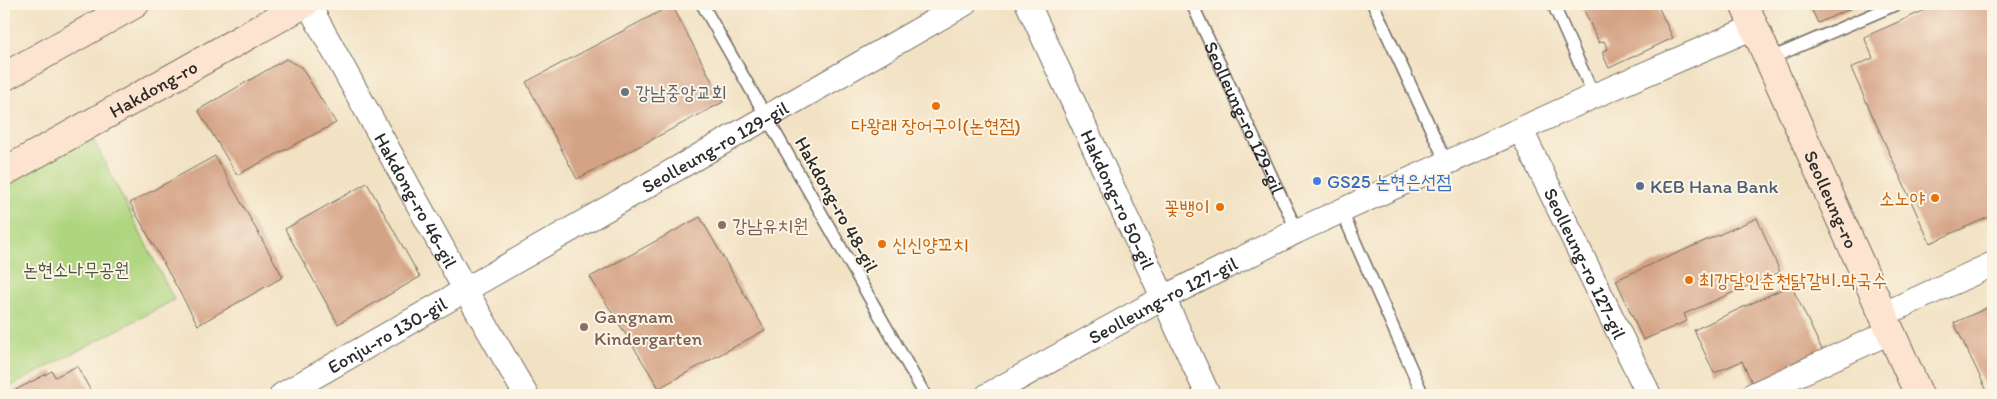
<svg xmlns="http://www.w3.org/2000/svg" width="1997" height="399" viewBox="0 0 1997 399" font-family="Itim,'Poor Story',sans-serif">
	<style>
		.green { fill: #aed57f; stroke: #6c8055 }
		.building { fill: #d4a284 }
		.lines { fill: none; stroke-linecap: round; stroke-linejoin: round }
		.lane-casing { stroke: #716b61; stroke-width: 14 }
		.street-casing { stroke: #716b61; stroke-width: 26 }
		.secondary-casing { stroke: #716b61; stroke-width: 30 }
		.lane { stroke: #fff; stroke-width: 11 }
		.street { stroke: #fff; stroke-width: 24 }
		.secondary { stroke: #fde4d0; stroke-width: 28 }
		.worship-dot { fill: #6b7280; stroke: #fcf5e5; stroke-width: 2 }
		.food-dot { fill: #e8710a; stroke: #fcf5e5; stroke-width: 2 }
		.shop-dot { fill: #3f7fe0; stroke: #fcf5e5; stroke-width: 2 }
		.service-dot { fill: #5c6f8a; stroke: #fcf5e5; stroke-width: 2 }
		.education-dot { fill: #8d6e63; stroke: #fcf5e5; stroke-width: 2 }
		.labels { text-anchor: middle; stroke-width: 4; stroke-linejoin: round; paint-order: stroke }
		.street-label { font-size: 19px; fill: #2b2b2b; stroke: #fcf5e5 }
		.worship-label { font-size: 19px; fill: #5b616d; stroke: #fcf5e5; text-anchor: start }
		.food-label { font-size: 19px; fill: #c56008; stroke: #fcf5e5; text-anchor: end }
		.shop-label { font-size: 19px; fill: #366cbe; stroke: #fcf5e5; text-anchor: start }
		.service-label { font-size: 19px; fill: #4e5e75; stroke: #fcf5e5; text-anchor: start }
		.education-label { font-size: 19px; fill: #785e54; stroke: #fcf5e5; text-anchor: start }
		.park-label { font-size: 19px; fill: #4c5640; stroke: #fcf5e5 }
	</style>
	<rect width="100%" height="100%" fill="#fcf5e5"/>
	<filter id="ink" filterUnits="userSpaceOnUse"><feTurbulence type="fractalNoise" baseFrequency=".02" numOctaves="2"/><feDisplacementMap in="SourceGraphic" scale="10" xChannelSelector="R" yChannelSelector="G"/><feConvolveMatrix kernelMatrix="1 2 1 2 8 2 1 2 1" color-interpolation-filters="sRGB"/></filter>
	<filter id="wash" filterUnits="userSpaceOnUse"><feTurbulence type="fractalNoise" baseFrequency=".0096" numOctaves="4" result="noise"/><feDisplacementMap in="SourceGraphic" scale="20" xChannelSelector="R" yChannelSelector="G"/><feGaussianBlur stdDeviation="1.12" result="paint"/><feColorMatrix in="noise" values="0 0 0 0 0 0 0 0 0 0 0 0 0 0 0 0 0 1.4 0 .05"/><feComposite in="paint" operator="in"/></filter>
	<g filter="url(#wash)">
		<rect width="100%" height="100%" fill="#f2e2c4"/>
		<path class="green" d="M91 135 174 300 4 390V182Z"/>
		<g id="blocks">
			<g class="building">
				<path d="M1581 4H1657L1673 38 1609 68 1603 55V51L1608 49 1604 41 1599 43Z"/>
				<path d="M1809 4H1860L1818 23Z"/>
				<path d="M1939 4H1993V215L1930 243 1851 68 1873 58 1864 37Z"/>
				<path d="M672 5 723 102 577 179 526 82Z"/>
				<path d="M286 59 301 67 336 123 237 175 198 110Z"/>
				<path d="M215 156 283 277 198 325 130 203Z"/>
				<path d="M367 183 420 277 338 324 285 229Z"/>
				<path d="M700 217 765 330 659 388 590 277Z"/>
				<path d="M1757 218 1780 272 1684 314 1687 321 1643 340 1616 280Z"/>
				<path d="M1791 285 1824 354 1754 387 1742 361 1714 373 1694 330Z"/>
				<path d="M1993 305V390L1988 393 1954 323Z"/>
				<path d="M77 366 93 395H6L52 371 55 377Z"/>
			</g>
		</g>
	</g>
	<g filter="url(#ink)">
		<use href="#blocks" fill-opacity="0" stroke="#716b61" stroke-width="1"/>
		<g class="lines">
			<g class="lane-casing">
				<g id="lane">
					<path d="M702 4 925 395"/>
					<path id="s1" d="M1192 4 1297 231"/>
					<path d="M1373 4 1447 164"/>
					<path d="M1553 4 1594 96"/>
					<path d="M1769 59 1897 4"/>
					<path d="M1342 212 1423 395"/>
				</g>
			</g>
			<g class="street-casing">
				<g id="street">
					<path id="s2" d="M308 4 466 291 526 395"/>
					<path id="s3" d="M1028 4 1208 395"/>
					<path id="s4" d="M1521 130 1649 395"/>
					<path d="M1882 315 1993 264"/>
					<path id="s5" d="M282 395 964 4"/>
					<path id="s6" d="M988 395 1163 298 1297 231 1594 96 1754 27"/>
					<path d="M1753 395 1890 332"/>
				</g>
			</g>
			<g class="secondary-casing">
				<g id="secondary">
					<path id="s7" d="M1744 4 1919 395"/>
					<path d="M4 77 135 4"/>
					<path id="s8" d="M4 172 304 4"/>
				</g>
			</g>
			<use href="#lane" class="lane"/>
			<use href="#street" class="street"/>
			<use href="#secondary" class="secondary"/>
		</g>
	</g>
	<circle class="worship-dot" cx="625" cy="92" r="5"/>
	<g class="food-dot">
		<circle cx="936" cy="106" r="5"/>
		<circle cx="1935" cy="198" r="5"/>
		<circle cx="1220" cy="207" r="5"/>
		<circle cx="882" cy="244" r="5"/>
		<circle cx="1689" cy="280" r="5"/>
	</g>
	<circle class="shop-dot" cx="1317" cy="181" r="5"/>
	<circle class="service-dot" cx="1640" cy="186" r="5"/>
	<g class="education-dot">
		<circle cx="722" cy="225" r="5"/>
		<circle cx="584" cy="327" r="5"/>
	</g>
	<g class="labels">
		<g class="street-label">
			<text dy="7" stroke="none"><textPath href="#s8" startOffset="171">Hakdong-ro</textPath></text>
			<text dy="7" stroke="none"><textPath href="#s1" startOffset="125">Seolleung-ro 129-gil</textPath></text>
			<text dy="7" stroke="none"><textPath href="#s5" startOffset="499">Seolleung-ro 129-gil</textPath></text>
			<text dy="7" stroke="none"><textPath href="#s2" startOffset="224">Hakdong-ro 46-gil</textPath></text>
			<text dy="7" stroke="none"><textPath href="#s3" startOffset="215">Hakdong-ro 50-gil</textPath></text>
			<text dy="7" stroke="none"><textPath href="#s7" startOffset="214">Seolleung-ro</textPath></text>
			<text transform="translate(837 204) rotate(61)" y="7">Hakdong-ro 48-gil</text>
			<text dy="7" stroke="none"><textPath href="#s4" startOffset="148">Seolleung-ro 127-gil</textPath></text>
			<text dy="7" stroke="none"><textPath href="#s6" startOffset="199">Seolleung-ro 127-gil</textPath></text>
			<text dy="7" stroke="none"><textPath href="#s5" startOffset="121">Eonju-ro 130-gil</textPath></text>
		</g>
		<g class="worship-label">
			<text x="635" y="99">강남중앙교회</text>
		</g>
		<g class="food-label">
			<text x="936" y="132" text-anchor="middle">다왕래 장어구이(논현점)</text>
			<text x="1925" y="205">소노야</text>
			<text x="1210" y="214">꽃뱅이</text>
			<text x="892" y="251" text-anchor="start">신신양꼬치</text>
			<text x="1699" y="287" text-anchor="start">최강달인춘천닭갈비.막국수</text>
		</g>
		<g class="shop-label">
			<text x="1327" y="188">GS25 논현은선점</text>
		</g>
		<g class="service-label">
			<text x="1650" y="193">KEB Hana Bank</text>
		</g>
		<g class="education-label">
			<text x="732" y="232">강남유치원</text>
			<text x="594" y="323">Gangnam<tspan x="594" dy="22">Kindergarten</tspan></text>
		</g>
		<g class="park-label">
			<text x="76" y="276">논현소나무공원</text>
		</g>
	</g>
	<rect width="1997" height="399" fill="none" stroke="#fcf5e5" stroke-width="20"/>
</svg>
